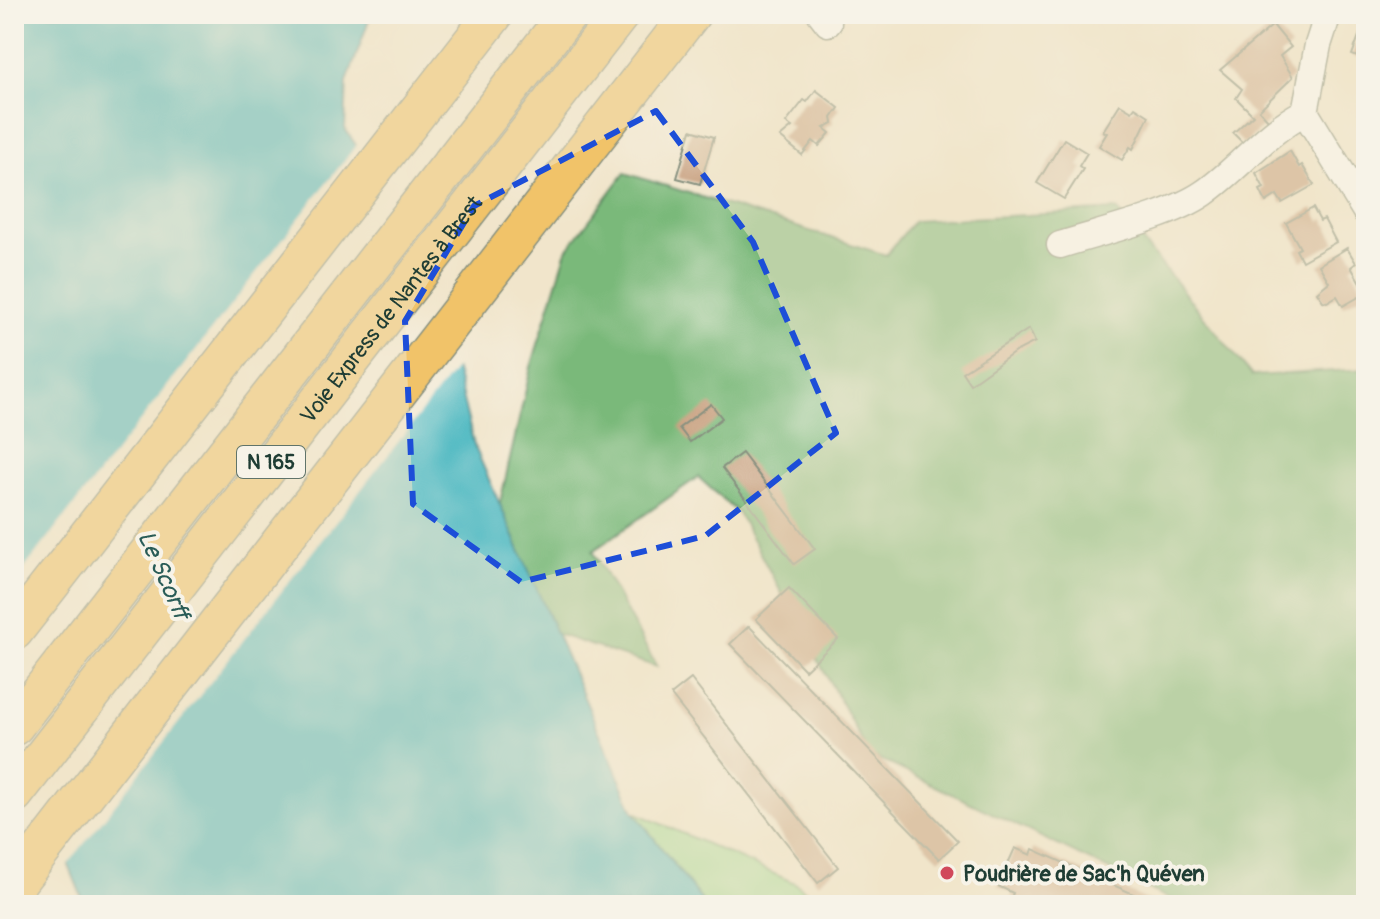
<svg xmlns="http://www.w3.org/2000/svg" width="1380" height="919" viewBox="0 0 1380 919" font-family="Pangolin,sans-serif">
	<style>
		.green { fill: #98d98f; stroke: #5c8b62; stroke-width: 2 }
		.forest { fill: #7ab97a; stroke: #4c7b57; stroke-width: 2 }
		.water { fill: #48b7c1; stroke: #347a7a; stroke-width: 2 }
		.pier { fill: #f1e5cb }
		.building { fill: #c69d7c }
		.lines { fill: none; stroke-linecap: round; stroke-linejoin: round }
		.minor-casing { stroke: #889180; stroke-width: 29 }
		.highway-casing { stroke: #889180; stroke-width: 41 }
		.minor { stroke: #fff; stroke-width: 26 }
		.highway { stroke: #f1c369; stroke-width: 38 }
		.marked { fill: none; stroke: #1d4ed8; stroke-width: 6; stroke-dasharray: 16 10; stroke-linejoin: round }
		.poi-dot { fill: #d1495b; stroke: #f7f3e8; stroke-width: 3 }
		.labels { text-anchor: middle; stroke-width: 8; stroke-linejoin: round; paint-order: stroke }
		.shield { fill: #f7f3e8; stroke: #60746a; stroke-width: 2 }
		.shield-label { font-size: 20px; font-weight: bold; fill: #1f3d34 }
		.street-label { font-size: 22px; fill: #1f3d34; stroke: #f7f3e8 }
		.poi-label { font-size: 22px; font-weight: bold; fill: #1f3d34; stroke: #f7f3e8; text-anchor: start }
		.water-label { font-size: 24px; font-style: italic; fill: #295c57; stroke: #f7f3e8 }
	</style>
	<rect width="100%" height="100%" fill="#f7f3e8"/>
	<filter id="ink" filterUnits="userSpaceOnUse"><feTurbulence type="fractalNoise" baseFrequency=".0125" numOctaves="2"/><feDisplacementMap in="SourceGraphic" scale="16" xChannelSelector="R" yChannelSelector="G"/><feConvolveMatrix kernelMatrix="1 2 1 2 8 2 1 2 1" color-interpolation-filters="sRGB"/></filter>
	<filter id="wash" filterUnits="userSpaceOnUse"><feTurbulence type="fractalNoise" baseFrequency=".006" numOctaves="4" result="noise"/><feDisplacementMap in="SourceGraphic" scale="32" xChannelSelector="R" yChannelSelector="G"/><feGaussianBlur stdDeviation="1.8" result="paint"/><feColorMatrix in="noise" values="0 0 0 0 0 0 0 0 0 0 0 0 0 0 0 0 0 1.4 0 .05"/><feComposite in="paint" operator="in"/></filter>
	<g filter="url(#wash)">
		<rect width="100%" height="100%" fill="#f1e5cb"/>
		<path class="green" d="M634 812 795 883 824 905H705Z"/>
		<path class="forest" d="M625 173 886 255 914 221 1117 210 1252 376 1366 369V905H1182L869 754 738 513 698 477 593 551 657 667 556 634 499 507 531 367 567 250Z"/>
		<path class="water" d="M14 14H371L347 82 345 129 391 196 455 367 474 445 634 812 705 905H85L14 731Z"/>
		<path class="pier" d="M359 142 394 194 453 271 459 364 65 868 14 742V582Z"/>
		<g id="blocks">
			<g class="building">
				<path d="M1273 25 1291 47 1280 56 1293 77 1259 110 1269 121 1244 144 1233 133 1253 115 1236 98 1242 89 1220 70Z"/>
				<path d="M1362 28 1366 30V60L1352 55Z"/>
				<path d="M816 90 839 108 832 118 833 123 824 128 830 133 819 146 813 141 802 155 780 137 792 127 786 123 804 100 807 102Z"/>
				<path d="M1120 104 1132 111 1135 107 1149 116 1133 149 1130 147 1122 160 1099 146 1107 133 1103 131Z"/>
				<path d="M691 130 714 137 700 184 677 178Z"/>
				<path d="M1064 139 1087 153 1079 166 1083 169 1064 199 1037 183Z"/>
				<path d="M1290 151 1299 167 1302 165 1314 185 1282 203 1277 195 1266 202 1260 190 1264 188 1256 173Z"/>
				<path d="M1313 208 1320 221 1324 219 1336 242 1302 261 1296 250 1300 248 1286 223Z"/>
				<path d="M1347 248 1356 263 1351 267 1366 293 1343 306 1337 296 1327 302 1323 301 1317 292 1329 282 1319 265Z"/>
				<path d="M1029 329 1035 342 1015 352 970 384 962 372Z"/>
				<path d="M711 404 722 418 690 442 679 428Z"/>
				<path d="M742 453 815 549 794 564 722 468Z"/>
				<path d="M789 588 838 639 805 670 756 619Z"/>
				<path d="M749 626 958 841 939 859 730 644Z"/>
				<path d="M691 679 838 867 818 883 671 695Z"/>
				<path d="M1015 848 1031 855 1033 849 1158 905H1025L1011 898 1013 893 998 886Z"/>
			</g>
		</g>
	</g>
	<g filter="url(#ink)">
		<use href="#blocks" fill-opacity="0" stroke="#889180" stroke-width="2"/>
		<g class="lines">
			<g class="minor-casing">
				<g id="minor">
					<path d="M821 14 828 23"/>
					<path d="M1328 14 1318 45 1305 112 1366 212"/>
					<path d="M1060 245C1101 232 1171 216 1204 193 1240 168 1265 132 1305 112"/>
				</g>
			</g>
			<g class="highway-casing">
				<g id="highway">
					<path d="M14 631 494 14"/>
					<path d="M14 726 568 14"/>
					<path id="s1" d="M14 794 620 14"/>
					<path d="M14 886 691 14"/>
				</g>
			</g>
			<use href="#minor" class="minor"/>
			<use href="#highway" class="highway"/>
		</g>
	</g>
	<path d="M0 0H1380V919H0ZM656 111 753 242 836 433 705 536 521 582 413 504 405 321 474 206Z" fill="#f1e5cb" fill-opacity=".55" fill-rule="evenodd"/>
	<path class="marked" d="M656 111 753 242 836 433 705 536 521 582 413 504 405 321 474 206Z"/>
	<circle class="poi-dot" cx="947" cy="873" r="8"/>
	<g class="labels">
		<rect class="shield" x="237" y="446" width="68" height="32" rx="6"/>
		<g class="shield-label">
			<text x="271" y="469">N 165</text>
		</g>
		<g class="street-label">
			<text dy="8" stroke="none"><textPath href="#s1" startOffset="614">Voie Express de Nantes à Brest</textPath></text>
		</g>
		<g class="poi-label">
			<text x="963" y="881">Poudrière de Sac'h Quéven</text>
		</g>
		<g class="water-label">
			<text transform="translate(164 575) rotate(66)" y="8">Le Scorff</text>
		</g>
	</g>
	<rect width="1380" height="919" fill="none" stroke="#f7f3e8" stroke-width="48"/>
</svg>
